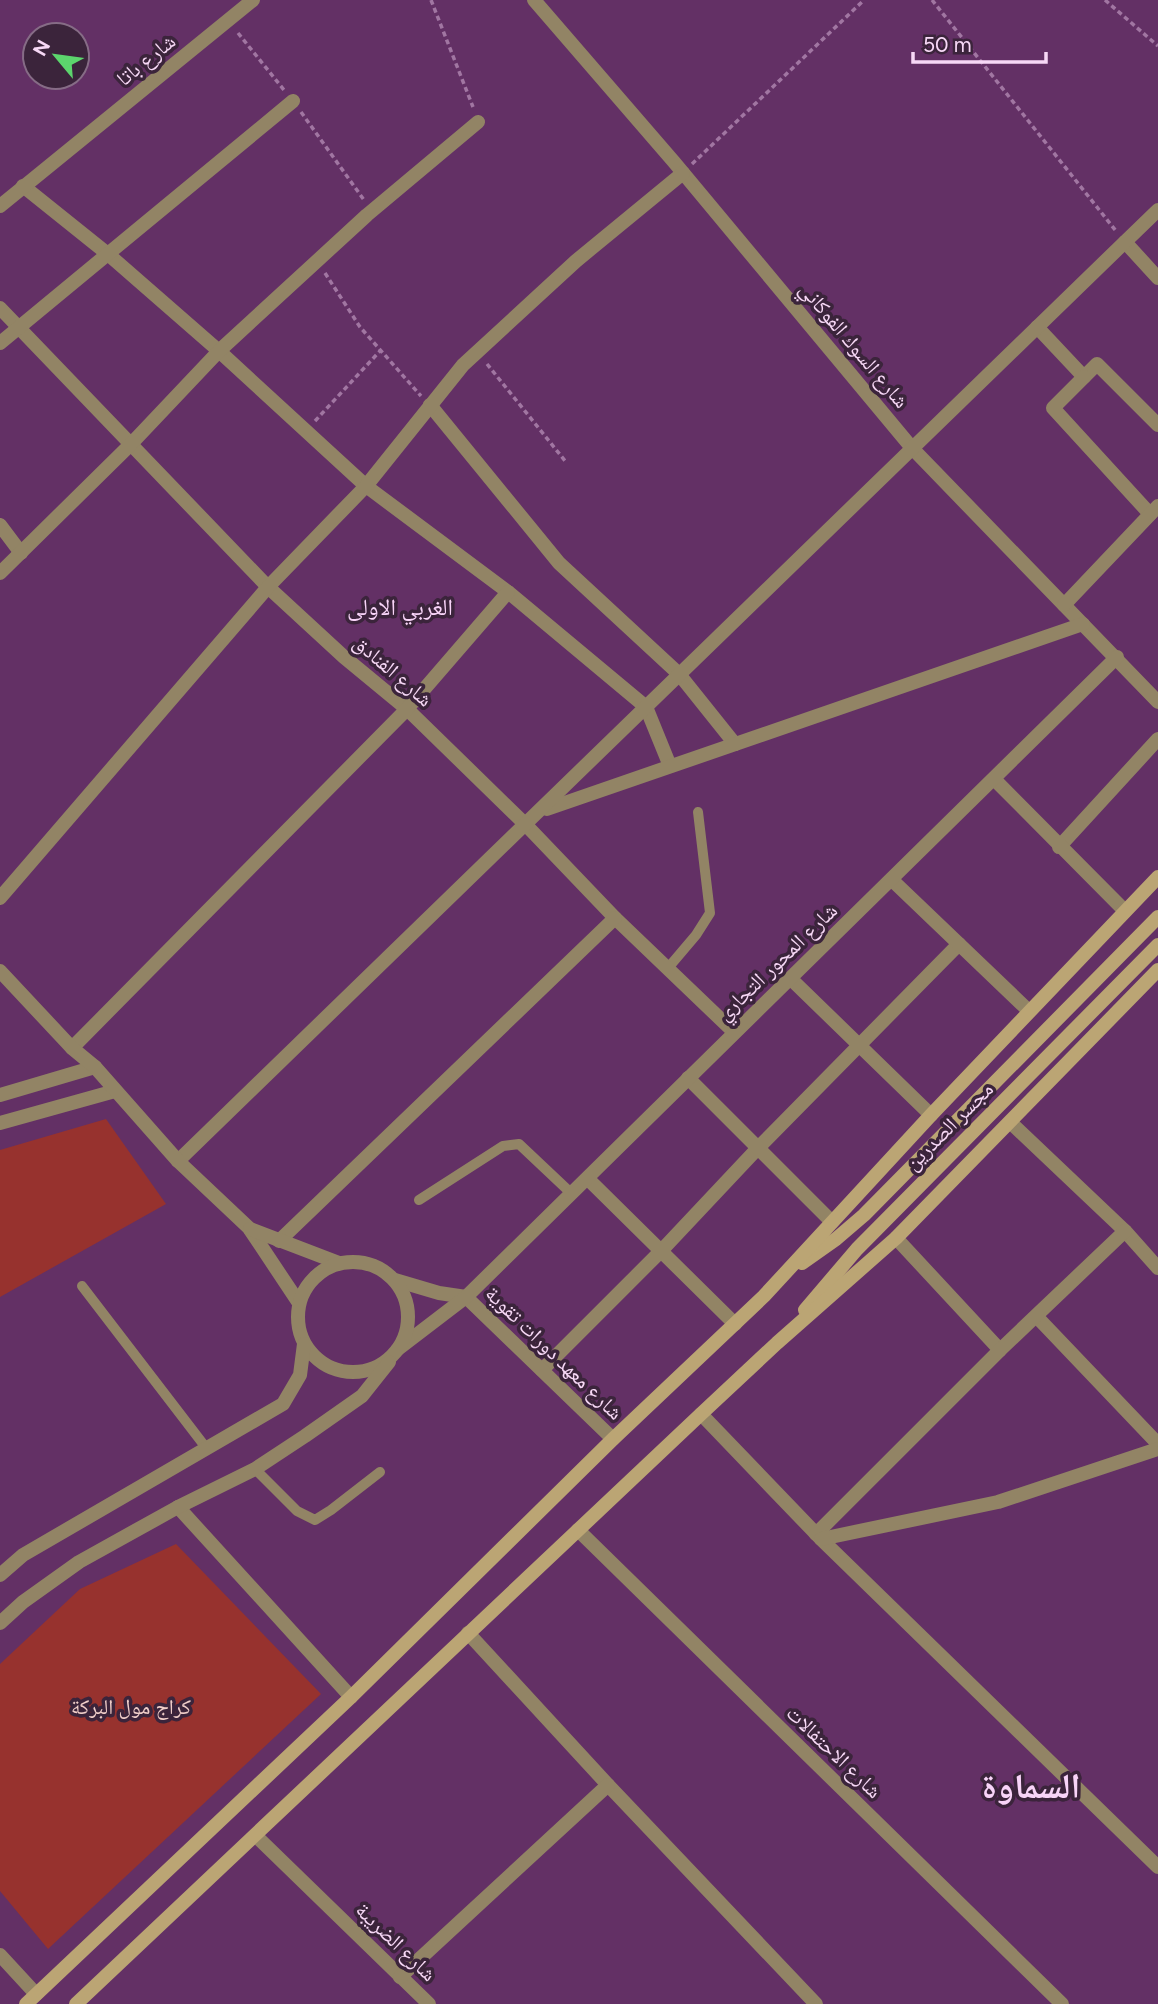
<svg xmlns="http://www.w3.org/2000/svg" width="1158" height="2004" viewBox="0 0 1158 2004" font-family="Figtree,'Noto Naskh Arabic',sans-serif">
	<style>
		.green { fill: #97322e }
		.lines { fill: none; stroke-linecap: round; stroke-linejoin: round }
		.path { stroke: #a176a2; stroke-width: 3.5; stroke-dasharray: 5 3.5; stroke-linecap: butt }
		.service { stroke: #928465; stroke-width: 10 }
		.pedestrian { stroke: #928465; stroke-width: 14 }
		.minor { stroke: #928465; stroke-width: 14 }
		.tertiary { stroke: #928465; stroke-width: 14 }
		.secondary { stroke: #bba574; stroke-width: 14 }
		.labels { text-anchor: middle; stroke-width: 7; stroke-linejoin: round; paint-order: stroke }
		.street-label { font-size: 21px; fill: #f7d8f6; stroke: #3b243b }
		.park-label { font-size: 21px; fill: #f0cec9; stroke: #3b243b }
		.neighbourhood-label { font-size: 23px; fill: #f8d4f8; stroke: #3b243b }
		.town-label { font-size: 35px; font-weight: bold; fill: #f8d4f8; stroke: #3b243b }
	</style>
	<rect width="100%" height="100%" fill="#633065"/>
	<g class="green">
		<path d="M106 1119 166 1204 0 1297V1150Z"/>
		<path d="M176 1544 321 1694 48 1949 0 1891V1664L80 1589Z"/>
	</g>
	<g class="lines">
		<g class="path">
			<path d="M431 0 473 107"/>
			<path d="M932 0 1116 231"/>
			<path d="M1105 0 1158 46"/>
			<path d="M238 33 284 90"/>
			<path d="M301 112 364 200"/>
			<path d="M692 164 864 0"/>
			<path d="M325 273 360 327 421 396"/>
			<path d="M487 364 566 462"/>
			<path d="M315 421 380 351"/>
		</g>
		<g class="service">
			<path d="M668 968 696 935 710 913 698 812"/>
			<path d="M419 1200 503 1146 519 1144 572 1194"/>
			<path d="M82 1286 207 1449"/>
			<path d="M255 1469 297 1511 315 1520 331 1510 380 1472"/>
		</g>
		<g class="pedestrian">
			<path d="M534 0 674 162 912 448 1158 702"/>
			<path d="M1125 242 1158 278"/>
			<path d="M1037 327 1084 377 1097 364 1158 425"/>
			<path d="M1084 377 1053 408 1150 514"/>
			<path d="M1064 605 1158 506"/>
			<path d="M1059 847 1158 739"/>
			<path d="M542 1370 662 1250 757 1149 959 944"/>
		</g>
		<g class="minor">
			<path d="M23 186 109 255 219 351 366 486 508 592 646 707 670 766"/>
			<path d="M0 206 253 0"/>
			<path d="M0 308 268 587 344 657 407 709 526 825 615 918 734 1032"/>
			<path d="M0 343 293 101"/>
			<path d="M430 405 559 563 679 674 735 744"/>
			<path d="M0 525 21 553"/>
			<path d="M0 573 131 444 219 351 367 215 478 122"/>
			<path d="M994 779 1125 911"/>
			<path d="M547 809 1083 624"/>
			<path d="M892 880 1029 1011"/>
			<path d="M0 898 268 587 366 486 463 365 576 261 683 173"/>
			<path d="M791 979 931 1115"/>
			<path d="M72 1048 407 709 508 592"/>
			<path d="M688 1078 832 1222"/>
			<path d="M0 1095 95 1067"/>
			<path d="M1010 1122 1125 1231 1158 1268"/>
			<path d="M0 1123 115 1091"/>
			<path d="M178 1161C506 844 831 526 1158 210"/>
			<path d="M588 1179 735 1324"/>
			<path d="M896 1238 1000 1350"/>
			<path d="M279 1241 615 918"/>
			<path d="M395 1280 439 1293 466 1297"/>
			<path d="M466 1297 613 1439"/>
			<path d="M1037 1317 1158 1444"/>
			<path d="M398 1349 466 1297 1117 657"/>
			<path d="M701 1414 821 1539 1158 1867"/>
			<path d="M178 1507 351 1697"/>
			<path d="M578 1530 1062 2004"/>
			<path d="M816 1534 1000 1350 1125 1231"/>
			<path d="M821 1539 998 1502 1158 1449"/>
			<path d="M468 1633 608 1785 816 2004"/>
			<path d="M256 1836 429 2004"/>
			<path d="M0 1955 36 1994"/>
			<path d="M400 1977 608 1785"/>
		</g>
		<g class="tertiary">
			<path d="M0 971 72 1048 95 1067 178 1161 249 1228 299 1303"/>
			<path d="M250 1229 339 1263"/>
			<circle cx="353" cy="1317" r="55"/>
			<path d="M0 1575 23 1555 283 1404 300 1375 304 1344"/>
			<path d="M0 1623 23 1602 79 1562 178 1507 255 1469 305 1436 362 1396 389 1362"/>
		</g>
		<g class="secondary">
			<path d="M802 1263 836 1239 864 1215 1158 917"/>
			<path d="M805 1310 857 1249 1158 945"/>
			<path d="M26 2004 351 1697 613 1439 764 1296 931 1115 1158 877"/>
			<path d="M76 2004 701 1414 777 1343 896 1238 1158 970"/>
		</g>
	</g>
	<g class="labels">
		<g class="street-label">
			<text transform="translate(146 60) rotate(-39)" y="7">شارع باتا</text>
			<text transform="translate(854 345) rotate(50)" y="7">شارع السوك الفوكاني</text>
			<text transform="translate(393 671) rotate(41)" y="7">شارع الفنادق</text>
			<text transform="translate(777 962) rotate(-44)" y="7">شارع المحور التجاري</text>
			<text transform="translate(949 1126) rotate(-45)" y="7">مجسر الصدرين</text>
			<text transform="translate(554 1353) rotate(44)" y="7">شارع معهد دورات تقوية</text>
			<text transform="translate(834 1752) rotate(44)" y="7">شارع الاحتفالات</text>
			<text transform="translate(396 1942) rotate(44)" y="7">شارع الضريبة</text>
		</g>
		<g class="park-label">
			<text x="131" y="1714">كراج مول البركة</text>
		</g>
		<g class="neighbourhood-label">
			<text x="400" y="615">الغربي الاولى</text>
		</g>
		<g class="town-label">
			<text x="1031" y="1798">السماوة</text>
		</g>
	</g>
	<g transform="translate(56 56) rotate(299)"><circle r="33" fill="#3b243b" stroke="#866c86" stroke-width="2"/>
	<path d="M0-5L12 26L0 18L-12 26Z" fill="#5cd56d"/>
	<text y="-10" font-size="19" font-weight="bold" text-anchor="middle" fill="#f7d8f6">N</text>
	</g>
	<path d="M913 52v10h133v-10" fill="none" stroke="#f7d8f6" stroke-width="3.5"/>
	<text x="923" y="52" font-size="21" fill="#f7d8f6" stroke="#3b243b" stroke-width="5" paint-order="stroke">50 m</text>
</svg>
